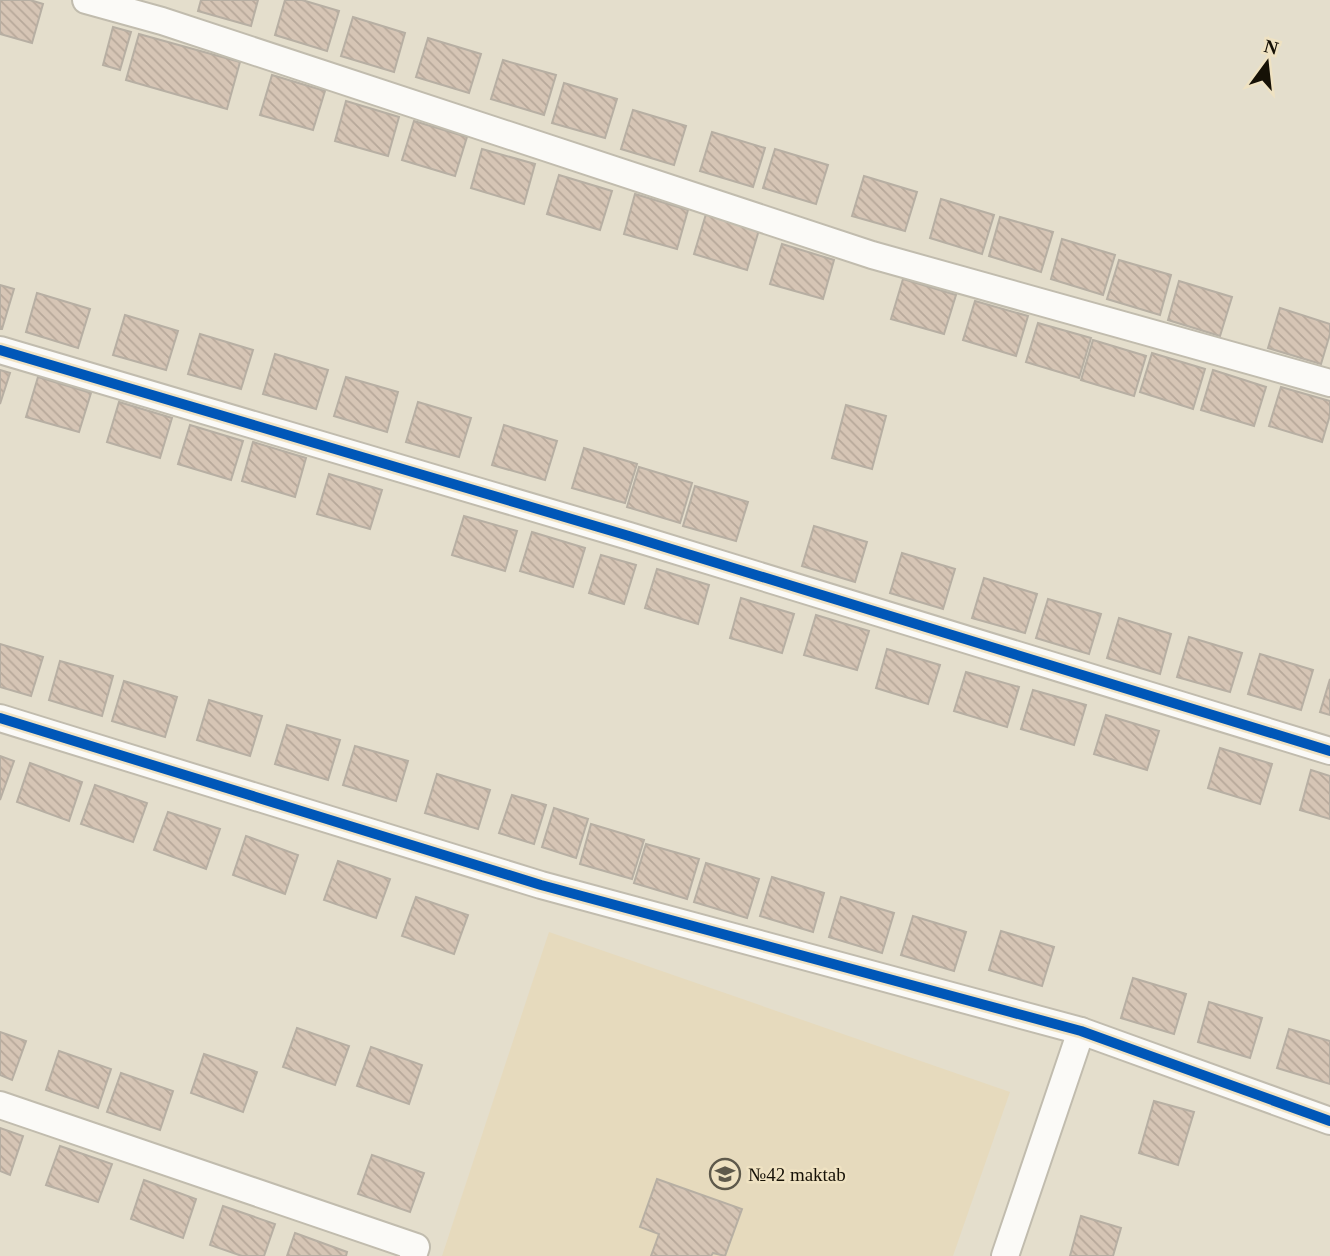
<svg xmlns="http://www.w3.org/2000/svg" width="1330" height="1256" viewBox="0 0 1330 1256" font-family="Georgia,serif">
	<style>
		.built { fill: #e6dabd }
		.building { fill: url(#building-back-hatch); stroke: #b7afa3; stroke-width: 2 }
		.lines { fill: none; stroke-linecap: round; stroke-linejoin: round }
		.minor-casing { stroke: #c1bcae; stroke-width: 30 }
		.minor { stroke: #fbfaf7; stroke-width: 26 }
		.cycleway-casing { stroke: #efe2c2; stroke-width: 15 }
		.cycleway { stroke: #0057b8; stroke-width: 10 }
		.labels { text-anchor: middle; stroke-width: 5; stroke-linejoin: round; paint-order: stroke }
		.poi-label { font-size: 19px; fill: #161106; stroke: #efe2c2; text-anchor: start }
	</style>
	<defs>
		<pattern id="building-back-hatch" width="6" height="6" patternUnits="userSpaceOnUse" patternTransform="scale(1.75)"><rect width="6" height="6" fill="#d6c5b5"/><path d="M-1 5l2 2M0 0l6 6M5-1l2 2" fill="none" stroke="#b7a89a"/></pattern>
	</defs>
	<rect width="100%" height="100%" fill="#e4decc"/>
	<path class="built" d="M549 932 1010 1092 953 1256H442Z"/>
	<g class="building">
		<path d="M0 0H30L43 4 32 43 0 34Z"/>
		<path d="M201 0H258L251 26 198 11Z"/>
		<path d="M285 0H302L339 11 327 51 275 35Z"/>
		<path d="M353 17 405 33 394 72 341 56Z"/>
		<path d="M113 27 131 32 120 70 103 65Z"/>
		<path d="M139 34 240 62 227 109 126 80Z"/>
		<path d="M428 38 481 54 469 93 416 77Z"/>
		<path d="M503 60 556 75 544 115 491 99Z"/>
		<path d="M272 75 325 91 313 130 260 115Z"/>
		<path d="M564 83 617 99 605 138 552 123Z"/>
		<path d="M346 101 399 117 388 156 335 141Z"/>
		<path d="M633 110 686 126 674 165 621 149Z"/>
		<path d="M414 121 467 137 455 176 402 160Z"/>
		<path d="M712 132 765 148 753 187 700 171Z"/>
		<path d="M482 149 535 164 524 204 471 188Z"/>
		<path d="M775 149 828 165 816 204 763 188Z"/>
		<path d="M559 175 612 191 600 230 547 214Z"/>
		<path d="M864 176 917 192 905 231 852 216Z"/>
		<path d="M635 194 688 210 677 249 624 234Z"/>
		<path d="M941 199 994 215 982 254 930 238Z"/>
		<path d="M706 214 759 230 747 270 694 254Z"/>
		<path d="M1000 217 1053 232 1041 272 989 256Z"/>
		<path d="M1062 239 1115 255 1103 295 1051 279Z"/>
		<path d="M782 244 834 260 823 299 770 284Z"/>
		<path d="M1119 260 1171 275 1160 315 1107 299Z"/>
		<path d="M903 279 956 295 944 334 891 319Z"/>
		<path d="M1179 281 1232 297 1220 336 1168 320Z"/>
		<path d="M0 285 14 289 2 329H0Z"/>
		<path d="M37 293 90 309 78 348 26 332Z"/>
		<path d="M975 301 1028 316 1016 356 963 340Z"/>
		<path d="M1280 308 1330 324V334L1321 364 1268 348Z"/>
		<path d="M125 315 178 331 166 370 113 355Z"/>
		<path d="M1038 323 1091 338 1079 378 1026 362Z"/>
		<path d="M200 334 253 350 241 389 188 374Z"/>
		<path d="M1093 340 1146 356 1134 396 1081 380Z"/>
		<path d="M1152 353 1205 369 1193 409 1140 392Z"/>
		<path d="M275 354 328 370 316 409 263 394Z"/>
		<path d="M0 370 10 373 0 404Z"/>
		<path d="M1213 370 1266 387 1254 426 1201 410Z"/>
		<path d="M38 377 91 393 79 432 26 417Z"/>
		<path d="M346 377 398 392 387 432 334 416Z"/>
		<path d="M1281 387 1330 401V415L1322 442 1269 426Z"/>
		<path d="M119 402 172 418 160 458 107 442Z"/>
		<path d="M418 402 471 418 459 457 406 442Z"/>
		<path d="M846 405 886 416 872 469 832 458Z"/>
		<path d="M190 425 243 441 231 480 178 464Z"/>
		<path d="M504 425 557 441 545 480 492 465Z"/>
		<path d="M253 442 306 458 295 497 242 481Z"/>
		<path d="M584 448 637 464 625 503 572 488Z"/>
		<path d="M639 467 692 483 680 523 627 507Z"/>
		<path d="M329 474 382 490 370 529 317 514Z"/>
		<path d="M695 486 748 502 736 541 683 526Z"/>
		<path d="M464 516 517 531 505 571 452 555Z"/>
		<path d="M814 526 867 542 855 582 802 566Z"/>
		<path d="M532 532 585 548 573 587 520 571Z"/>
		<path d="M902 553 955 569 943 609 890 593Z"/>
		<path d="M601 555 636 565 624 604 589 593Z"/>
		<path d="M657 569 709 585 698 624 645 608Z"/>
		<path d="M984 578 1037 594 1025 633 972 618Z"/>
		<path d="M741 598 794 614 782 653 730 638Z"/>
		<path d="M1048 599 1101 614 1089 654 1036 638Z"/>
		<path d="M816 615 869 631 857 670 804 655Z"/>
		<path d="M1119 618 1171 634 1160 674 1107 658Z"/>
		<path d="M1189 637 1242 653 1230 692 1177 677Z"/>
		<path d="M0 644 43 657 31 696 0 687Z"/>
		<path d="M887 649 940 665 928 704 876 688Z"/>
		<path d="M1260 654 1313 670 1301 710 1248 694Z"/>
		<path d="M60 661 113 676 102 716 49 700Z"/>
		<path d="M966 672 1019 687 1007 727 954 711Z"/>
		<path d="M1330 679V715L1320 712Z"/>
		<path d="M124 681 177 697 165 737 112 721Z"/>
		<path d="M1033 690 1086 705 1074 745 1021 729Z"/>
		<path d="M209 700 262 716 250 756 197 740Z"/>
		<path d="M1106 715 1159 731 1147 770 1094 754Z"/>
		<path d="M287 725 340 740 328 780 275 764Z"/>
		<path d="M355 746 408 761 396 801 343 785Z"/>
		<path d="M1220 748 1272 764 1260 804 1208 788Z"/>
		<path d="M0 756 14 761 0 800Z"/>
		<path d="M30 763 82 782 69 821 17 802Z"/>
		<path d="M1311 770 1330 776V819L1300 810Z"/>
		<path d="M437 774 490 790 478 829 425 813Z"/>
		<path d="M95 785 147 803 133 842 81 824Z"/>
		<path d="M512 795 546 805 534 844 499 833Z"/>
		<path d="M554 808 588 819 576 858 542 847Z"/>
		<path d="M168 812 220 829 206 869 154 850Z"/>
		<path d="M591 824 644 840 632 879 580 864Z"/>
		<path d="M246 836 298 855 285 894 233 875Z"/>
		<path d="M646 844 699 859 687 899 634 883Z"/>
		<path d="M338 861 390 879 376 918 324 900Z"/>
		<path d="M706 863 759 879 747 918 694 902Z"/>
		<path d="M772 877 824 893 813 932 760 916Z"/>
		<path d="M416 897 468 915 454 954 402 936Z"/>
		<path d="M841 897 894 913 882 953 829 937Z"/>
		<path d="M913 916 966 932 954 971 901 955Z"/>
		<path d="M1001 931 1054 947 1042 986 989 970Z"/>
		<path d="M1133 978 1186 994 1174 1034 1121 1018Z"/>
		<path d="M1209 1002 1262 1018 1250 1058 1198 1042Z"/>
		<path d="M297 1028 349 1046 335 1085 283 1067Z"/>
		<path d="M1289 1029 1330 1041V1084L1277 1068Z"/>
		<path d="M0 1032 26 1041 12 1080 0 1075Z"/>
		<path d="M371 1047 422 1065 409 1104 357 1086Z"/>
		<path d="M59 1051 111 1069 98 1108 46 1090Z"/>
		<path d="M204 1054 257 1072 243 1112 191 1093Z"/>
		<path d="M121 1073 173 1091 160 1130 107 1112Z"/>
		<path d="M1154 1101 1194 1112 1178 1165 1139 1153Z"/>
		<path d="M0 1128 23 1136 10 1175 0 1171Z"/>
		<path d="M60 1146 112 1164 98 1202 46 1185Z"/>
		<path d="M372 1155 424 1173 410 1212 358 1194Z"/>
		<path d="M657 1179 742 1209 725 1256 713 1253 711 1256H651L659 1234 640 1227Z"/>
		<path d="M144 1180 196 1199 183 1238 131 1219Z"/>
		<path d="M223 1206 275 1224 264 1256H242L210 1245Z"/>
		<path d="M1081 1216 1121 1228 1113 1256H1070Z"/>
		<path d="M295 1233 347 1252 346 1256H287Z"/>
	</g>
	<g class="lines">
		<g class="minor-casing">
			<g id="minor">
				<path d="M86 0 162 21 872 255 1330 383"/>
				<path d="M0 350 629 536 1330 751"/>
				<path d="M0 718 541 885 1081 1031 1330 1121"/>
				<path d="M0 1105 416 1247 413 1256"/>
				<path d="M1005 1256 1081 1031"/>
			</g>
		</g>
		<use href="#minor" class="minor"/>
		<g class="cycleway-casing">
			<g id="cycleway">
				<path d="M0 350 629 536 1330 751"/>
				<path d="M0 718 541 885 1081 1031 1330 1121"/>
			</g>
		</g>
		<use href="#cycleway" class="cycleway"/>
	</g>
	<defs>
		<g id="school-ring" transform="scale(1.575)"><circle r="9.5" fill="#efe2c2" stroke="#5e594b" stroke-width="1.5"/><path d="M0-5L7-2L0 1L-7-2ZM-4 1L0 2.5L4 1V4Q0 6-4 4Z" fill="#5e594b"/></g>
	</defs>
	<g fill-rule="evenodd">
		<use href="#school-ring" x="725" y="1174"/>
	</g>
	<g class="labels">
		<g class="poi-label">
			<text x="748" y="1181">№42 maktab</text>
		</g>
	</g>
	<g transform="translate(1267 63) rotate(15)" stroke="#efe2c2" stroke-width="5" paint-order="stroke">
	<path d="M0-5L12 26L0 18L-12 26Z" fill="#161106"/>
	<text y="-10" font-size="19" font-weight="bold" text-anchor="middle" fill="#161106">N</text>
	</g>
</svg>
